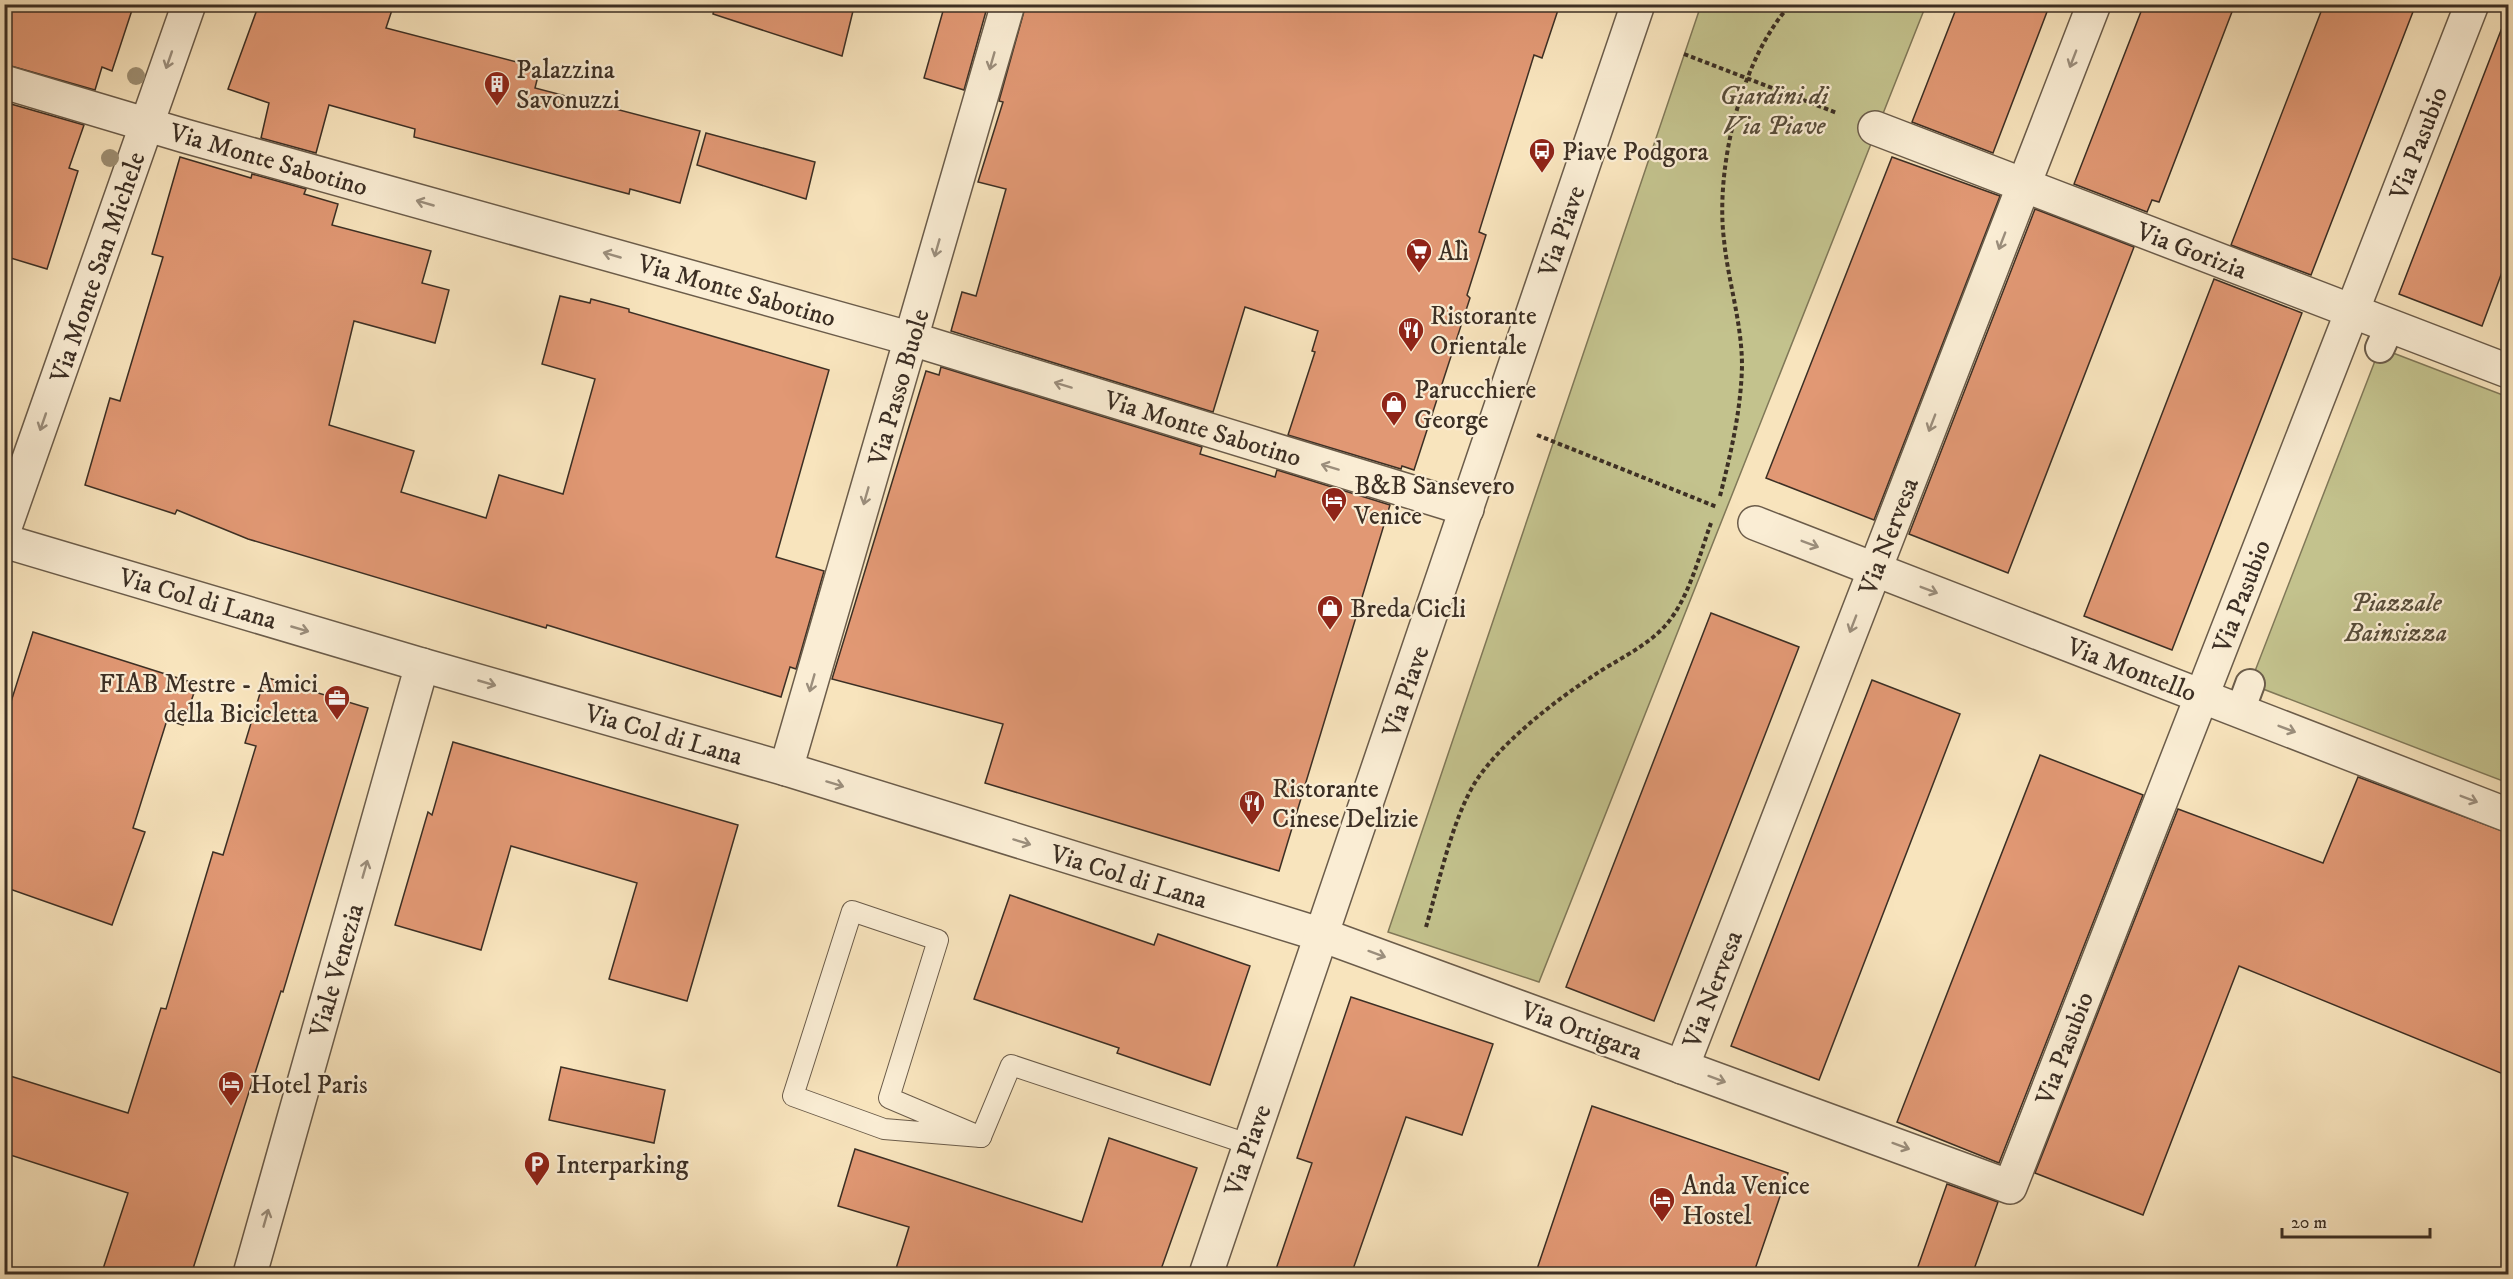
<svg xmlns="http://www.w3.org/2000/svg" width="2513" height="1279" viewBox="0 0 2513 1279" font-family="'IM FELL DW Pica',serif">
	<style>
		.green { fill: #c3c28d; stroke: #807858; stroke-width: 1.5 }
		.building { fill: #e19874; stroke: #3c2f24; stroke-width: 1.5 }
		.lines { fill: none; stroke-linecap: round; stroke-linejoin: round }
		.service-casing { stroke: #6b5c4a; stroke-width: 22 }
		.pedestrian-casing { stroke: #6b5c4a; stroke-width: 32 }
		.minor-casing { stroke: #6b5c4a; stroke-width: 36 }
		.tertiary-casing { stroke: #6b5c4a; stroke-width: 36 }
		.path { stroke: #3c2f24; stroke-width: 4; stroke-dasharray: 4.5 3; stroke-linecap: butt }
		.service { stroke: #faedd4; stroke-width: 20 }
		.pedestrian { stroke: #faedd4; stroke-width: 28 }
		.minor { stroke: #faedd4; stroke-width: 33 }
		.tertiary { stroke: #faedd4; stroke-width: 33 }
		.tree { fill: #9f9074 }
		.oneway { stroke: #9b8e7c }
		.labels { text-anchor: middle; stroke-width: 4.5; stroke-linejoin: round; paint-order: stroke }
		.poi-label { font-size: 26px; fill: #3c2f24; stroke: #faedd4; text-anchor: start }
		.park-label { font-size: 26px; font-style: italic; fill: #574c39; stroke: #faedd4 }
		.street-label { font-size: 26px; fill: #3c2f24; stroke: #faedd4 }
	</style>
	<rect width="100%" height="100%" fill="#f8e4bd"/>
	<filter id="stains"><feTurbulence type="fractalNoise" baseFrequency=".00333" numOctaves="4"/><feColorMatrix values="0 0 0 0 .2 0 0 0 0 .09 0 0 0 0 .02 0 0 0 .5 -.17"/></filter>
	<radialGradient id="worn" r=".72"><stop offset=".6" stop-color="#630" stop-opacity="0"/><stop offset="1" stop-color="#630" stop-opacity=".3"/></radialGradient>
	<g class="green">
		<path d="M1701 5H1926L1539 982 1388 932Z"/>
		<path d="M2380 348 2508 397V783L2250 684Z"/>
	</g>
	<g class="building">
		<path d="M4 4H134L112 71 102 67 95 90 4 64Z"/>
		<path d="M259 4H394L386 28 540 68 535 88 700 131 680 203 630 189 629 194 414 137 415 129 329 105 316 153 261 138 269 103 228 89Z"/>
		<path d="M715 4H827L853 11 842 56 713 14Z"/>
		<path d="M945 4H988L964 90 924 78Z"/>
		<path d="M1026 4H1560L1542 58 1534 55 1479 232 1486 235 1467 295 1470 298 1414 470 1402 466 1401 469 1288 435 1315 352 1312 351 1318 331 1245 307 1213 412 951 331 962 292 976 296 1006 189 978 182 1003 102 999 101Z"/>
		<path d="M1958 4H2050L1993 153 1912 122Z"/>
		<path d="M2144 4H2235L2159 202 2152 200 2147 212 2074 184Z"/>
		<path d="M2324 4H2416L2311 275 2231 245Z"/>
		<path d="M2505 20 2508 21V256L2482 326 2399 294Z"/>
		<path d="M4 102 84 125 69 168 78 171 47 269 4 256Z"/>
		<path d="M706 133 815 162 806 199 697 165Z"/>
		<path d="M180 157 251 178 252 174 306 189 304 194 338 204 332 225 431 251 422 283 449 290 435 343 354 321 329 425 414 451 401 492 486 518 499 475 563 494 595 379 542 364 560 296 590 303 591 299 629 309V312L829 370 776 557 824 571 796 669 790 667 781 697 547 625 546 628 248 539 177 510 175 514 85 485 110 398 120 401 163 257 152 254Z"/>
		<path d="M1892 157 2000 196 1874 520 1766 478Z"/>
		<path d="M2035 209 2134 247 2008 573 1909 534Z"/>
		<path d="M2214 279 2302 313 2172 650 2084 616Z"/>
		<path d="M941 367 1202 447 1200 454 1275 477 1277 470 1390 505 1279 871 985 783 1003 724 832 679 926 371 939 375Z"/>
		<path d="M1711 613 1799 647 1654 1021 1566 987Z"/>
		<path d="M33 632 197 684 183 725 167 720 133 828 145 832 112 925 4 887V724Z"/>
		<path d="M265 677 368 708 283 992 281 991 191 1275H101L128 1193 4 1153V1074L128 1113 161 1008 166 1009 213 852 223 855 256 746 245 743Z"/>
		<path d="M1872 680 1960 714 1819 1080 1731 1046Z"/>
		<path d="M453 742 738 825 687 1001 609 979 637 883 511 846 481 950 395 925 428 812 432 815Z"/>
		<path d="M2040 755 2143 795 1999 1163 1897 1122Z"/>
		<path d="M2358 777 2508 833V1076L2239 966 2143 1215 2035 1173 2178 809 2323 863Z"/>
		<path d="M1010 895 1154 945 1158 934 1250 966 1210 1085 1117 1053 1119 1048 974 999Z"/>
		<path d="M1351 997 1493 1044 1462 1135 1406 1117 1351 1275H1274L1312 1163 1297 1158Z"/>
		<path d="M561 1067 665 1090 654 1143 549 1120Z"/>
		<path d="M1592 1106 1788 1173 1753 1275H1535Z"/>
		<path d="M1109 1138 1197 1168 1159 1275H894L909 1227 838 1206 855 1149 1082 1222Z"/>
		<path d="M1947 1184 1998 1202 1972 1275H1915Z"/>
	</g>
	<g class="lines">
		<g class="service-casing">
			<g id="service">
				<path d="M852 911 938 940 889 1098 981 1137 884 1129 793 1096Z"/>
				<path d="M981 1137 1011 1065 1248 1144"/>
			</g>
		</g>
		<g class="pedestrian-casing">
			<g id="pedestrian">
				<path d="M2380 348 2390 326"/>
				<path d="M2240 711 2250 684"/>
			</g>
		</g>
		<g class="minor-casing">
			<g id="minor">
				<path d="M4 82 185 136 912 339 1467 509"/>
				<path d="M1875 128 2508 371"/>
				<path d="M1755 523 2508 815"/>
				<path d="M4 530 189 4"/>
				<path d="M4 541 422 665 786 769 1322 935 2010 1187 2472 4"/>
				<path d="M786 769 1008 4"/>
				<path d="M1682 1067 2094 4"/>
				<path d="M250 1274 422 665"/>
			</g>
		</g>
		<g class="tertiary-casing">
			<path id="tertiary" d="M1206 1274 1638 4"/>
		</g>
		<g class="path">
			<path d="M1684 54 1837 113"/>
			<path d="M1537 435 1717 507"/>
			<path d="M1720 496C1731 453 1741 410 1742 366 1742 323 1728 281 1724 240 1715 168 1741 58 1791 4"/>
			<path d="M4 596 8 585"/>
			<path d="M1426 927C1439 883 1452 819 1476 781 1501 743 1552 703 1590 678 1614 661 1645 648 1665 626 1689 599 1699 556 1711 523"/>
		</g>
		<use href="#service" class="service"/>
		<use href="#pedestrian" class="pedestrian"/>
		<use href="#minor" class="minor"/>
		<use href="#tertiary" class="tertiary"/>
	</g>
	<g class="tree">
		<circle cx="136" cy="76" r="9"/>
		<circle cx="110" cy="158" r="9"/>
	</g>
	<defs><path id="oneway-shaft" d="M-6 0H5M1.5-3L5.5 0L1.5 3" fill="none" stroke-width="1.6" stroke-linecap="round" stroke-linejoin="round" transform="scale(1.5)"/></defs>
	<g class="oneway">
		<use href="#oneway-shaft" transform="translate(2073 59) rotate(111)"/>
		<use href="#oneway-shaft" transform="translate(169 60) rotate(109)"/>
		<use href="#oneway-shaft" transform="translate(992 61) rotate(106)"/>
		<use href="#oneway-shaft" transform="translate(425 203) rotate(-164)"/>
		<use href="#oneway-shaft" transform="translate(2002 241) rotate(111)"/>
		<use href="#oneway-shaft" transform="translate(937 248) rotate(106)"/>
		<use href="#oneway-shaft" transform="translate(612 255) rotate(-164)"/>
		<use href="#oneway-shaft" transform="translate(1063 385) rotate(-163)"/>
		<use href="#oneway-shaft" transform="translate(43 422) rotate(109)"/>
		<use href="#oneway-shaft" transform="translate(1932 423) rotate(111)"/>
		<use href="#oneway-shaft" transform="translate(1330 467) rotate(-163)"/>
		<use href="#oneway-shaft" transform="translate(866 496) rotate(106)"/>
		<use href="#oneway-shaft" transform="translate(1810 544) rotate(21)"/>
		<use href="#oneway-shaft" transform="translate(1929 590) rotate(21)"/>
		<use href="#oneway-shaft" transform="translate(1853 624) rotate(111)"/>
		<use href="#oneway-shaft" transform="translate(300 629) rotate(16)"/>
		<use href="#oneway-shaft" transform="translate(487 683) rotate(16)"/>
		<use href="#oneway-shaft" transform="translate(812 683) rotate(106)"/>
		<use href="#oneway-shaft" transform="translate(2287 729) rotate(21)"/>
		<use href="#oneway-shaft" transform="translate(835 784) rotate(17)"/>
		<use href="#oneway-shaft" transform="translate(2469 799) rotate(21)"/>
		<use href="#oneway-shaft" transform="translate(1022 842) rotate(17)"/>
		<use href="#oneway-shaft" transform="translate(365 869) rotate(-74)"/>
		<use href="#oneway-shaft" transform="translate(1377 954) rotate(20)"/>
		<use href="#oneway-shaft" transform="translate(1717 1079) rotate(20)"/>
		<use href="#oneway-shaft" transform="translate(1901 1146) rotate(20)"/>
		<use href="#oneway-shaft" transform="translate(266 1218) rotate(-74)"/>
	</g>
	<defs>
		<g id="building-pin" transform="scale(1.35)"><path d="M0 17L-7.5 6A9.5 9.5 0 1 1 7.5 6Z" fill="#8f2418" stroke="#faedd4"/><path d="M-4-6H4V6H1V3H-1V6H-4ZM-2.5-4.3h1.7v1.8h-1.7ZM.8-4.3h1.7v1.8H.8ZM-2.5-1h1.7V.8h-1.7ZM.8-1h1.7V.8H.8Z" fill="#fff"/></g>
		<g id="bus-pin" transform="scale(1.35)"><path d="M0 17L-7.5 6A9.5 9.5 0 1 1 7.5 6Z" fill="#8f2418" stroke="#faedd4"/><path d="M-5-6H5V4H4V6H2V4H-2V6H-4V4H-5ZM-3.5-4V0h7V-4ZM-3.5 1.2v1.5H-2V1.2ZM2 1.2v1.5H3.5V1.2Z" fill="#fff"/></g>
		<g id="supermarket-pin" transform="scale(1.35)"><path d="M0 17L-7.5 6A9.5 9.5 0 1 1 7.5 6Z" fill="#8f2418" stroke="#faedd4"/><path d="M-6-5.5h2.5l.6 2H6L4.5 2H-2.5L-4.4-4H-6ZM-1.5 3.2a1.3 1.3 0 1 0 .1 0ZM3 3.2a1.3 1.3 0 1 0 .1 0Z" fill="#fff"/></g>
		<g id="restaurant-pin" transform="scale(1.35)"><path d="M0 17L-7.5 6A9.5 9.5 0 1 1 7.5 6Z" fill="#8f2418" stroke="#faedd4"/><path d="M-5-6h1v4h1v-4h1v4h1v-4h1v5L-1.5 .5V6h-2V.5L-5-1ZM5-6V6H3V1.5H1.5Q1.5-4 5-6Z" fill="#fff"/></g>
		<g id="shop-pin" transform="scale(1.35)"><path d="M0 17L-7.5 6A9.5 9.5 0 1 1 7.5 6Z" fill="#8f2418" stroke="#faedd4"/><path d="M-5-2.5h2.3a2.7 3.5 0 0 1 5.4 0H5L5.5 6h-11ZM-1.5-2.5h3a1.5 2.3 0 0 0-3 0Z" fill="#fff"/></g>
		<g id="hotel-pin" transform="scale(1.35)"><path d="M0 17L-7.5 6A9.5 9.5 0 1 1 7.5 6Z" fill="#8f2418" stroke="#faedd4"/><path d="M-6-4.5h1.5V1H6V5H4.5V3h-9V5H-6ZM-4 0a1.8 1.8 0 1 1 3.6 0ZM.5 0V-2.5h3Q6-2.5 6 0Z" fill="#fff"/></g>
		<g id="office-pin" transform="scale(1.35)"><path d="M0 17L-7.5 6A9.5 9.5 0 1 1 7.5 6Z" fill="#8f2418" stroke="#faedd4"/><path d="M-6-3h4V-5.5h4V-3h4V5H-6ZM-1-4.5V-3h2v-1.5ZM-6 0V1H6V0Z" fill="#fff"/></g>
		<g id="parking-pin" transform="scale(1.35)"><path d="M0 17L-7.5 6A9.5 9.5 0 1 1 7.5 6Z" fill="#8f2418" stroke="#faedd4"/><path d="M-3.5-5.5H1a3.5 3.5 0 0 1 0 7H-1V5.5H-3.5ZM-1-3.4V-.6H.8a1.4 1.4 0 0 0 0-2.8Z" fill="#fff"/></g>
	</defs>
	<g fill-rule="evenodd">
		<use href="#building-pin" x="497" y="84"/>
		<use href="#bus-pin" x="1542" y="151"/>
		<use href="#supermarket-pin" x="1419" y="251"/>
		<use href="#restaurant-pin" x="1411" y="330"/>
		<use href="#shop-pin" x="1394" y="404"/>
		<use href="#hotel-pin" x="1334" y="500"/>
		<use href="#shop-pin" x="1330" y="608"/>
		<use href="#office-pin" x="337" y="698"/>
		<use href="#restaurant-pin" x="1252" y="803"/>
		<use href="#hotel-pin" x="231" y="1084"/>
		<use href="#parking-pin" x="537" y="1164"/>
		<use href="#hotel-pin" x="1662" y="1200"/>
	</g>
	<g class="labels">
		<g class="poi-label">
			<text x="516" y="78">Palazzina<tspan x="516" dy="30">Savonuzzi</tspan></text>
			<text x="1562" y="160">Piave Podgora</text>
			<text x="1438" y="260">Alì</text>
			<text x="1430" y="324">Ristorante<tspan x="1430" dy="30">Orientale</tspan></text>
			<text x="1414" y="398">Parucchiere<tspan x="1414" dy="30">George</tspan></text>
			<text x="1354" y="494">B&amp;B Sansevero<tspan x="1354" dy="30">Venice</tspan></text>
			<text x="1350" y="617">Breda Cicli</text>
			<text x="318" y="692" text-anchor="end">FIAB Mestre - Amici<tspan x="318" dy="30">della Bicicletta</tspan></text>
			<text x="1272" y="797">Ristorante<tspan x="1272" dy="30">Cinese Delizie</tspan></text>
			<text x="250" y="1093">Hotel Paris</text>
			<text x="556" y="1173">Interparking</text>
			<text x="1682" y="1194">Anda Venice<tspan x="1682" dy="30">Hostel</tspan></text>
		</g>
		<g class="park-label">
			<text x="1774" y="104">Giardini di<tspan x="1774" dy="30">Via Piave</tspan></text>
			<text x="2396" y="611">Piazzale<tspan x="2396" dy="30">Bainsizza</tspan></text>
		</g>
		<g class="street-label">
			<text transform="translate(2418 143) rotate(-69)" y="9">Via Pasubio</text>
			<text transform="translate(269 159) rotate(16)" y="9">Via Monte Sabotino</text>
			<text transform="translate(1561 231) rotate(-71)" y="9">Via Piave</text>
			<text transform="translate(2192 250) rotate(21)" y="9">Via Gorizia</text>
			<text transform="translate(97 267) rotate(-71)" y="9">Via Monte San Michele</text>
			<text transform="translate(737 290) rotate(16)" y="9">Via Monte Sabotino</text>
			<text transform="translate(898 387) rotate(-74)" y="9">Via Passo Buole</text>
			<text transform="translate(1203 428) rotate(17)" y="9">Via Monte Sabotino</text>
			<text transform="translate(1888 536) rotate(-69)" y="9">Via Nervesa</text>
			<text transform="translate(2241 596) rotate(-69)" y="9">Via Pasubio</text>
			<text transform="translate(198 598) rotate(16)" y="9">Via Col di Lana</text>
			<text transform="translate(2132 669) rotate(21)" y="9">Via Montello</text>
			<text transform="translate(1405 691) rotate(-71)" y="9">Via Piave</text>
			<text transform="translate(664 734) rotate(16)" y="9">Via Col di Lana</text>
			<text transform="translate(1129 876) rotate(17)" y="9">Via Col di Lana</text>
			<text transform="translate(336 970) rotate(-74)" y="9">Viale Venezia</text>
			<text transform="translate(1712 989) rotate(-69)" y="9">Via Nervesa</text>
			<text transform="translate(1582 1030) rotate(20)" y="9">Via Ortigara</text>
			<text transform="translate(2064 1048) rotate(-69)" y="9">Via Pasubio</text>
			<text transform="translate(1247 1150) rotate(-71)" y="9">Via Piave</text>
		</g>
	</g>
	<rect width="2513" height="1279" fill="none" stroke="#f8e4bd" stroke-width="24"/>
	<rect x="6" y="6" width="2501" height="1267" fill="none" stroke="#3c2f24" stroke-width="3"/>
	<rect x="12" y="12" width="2489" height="1255" fill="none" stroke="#3c2f24" stroke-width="1.5"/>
	<path d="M2282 1228v9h148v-9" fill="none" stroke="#3c2f24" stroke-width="3"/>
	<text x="2291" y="1228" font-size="18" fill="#3c2f24" stroke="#faedd4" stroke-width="4.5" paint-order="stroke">20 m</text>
	<rect width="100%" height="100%" filter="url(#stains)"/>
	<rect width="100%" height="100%" fill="url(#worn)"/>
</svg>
